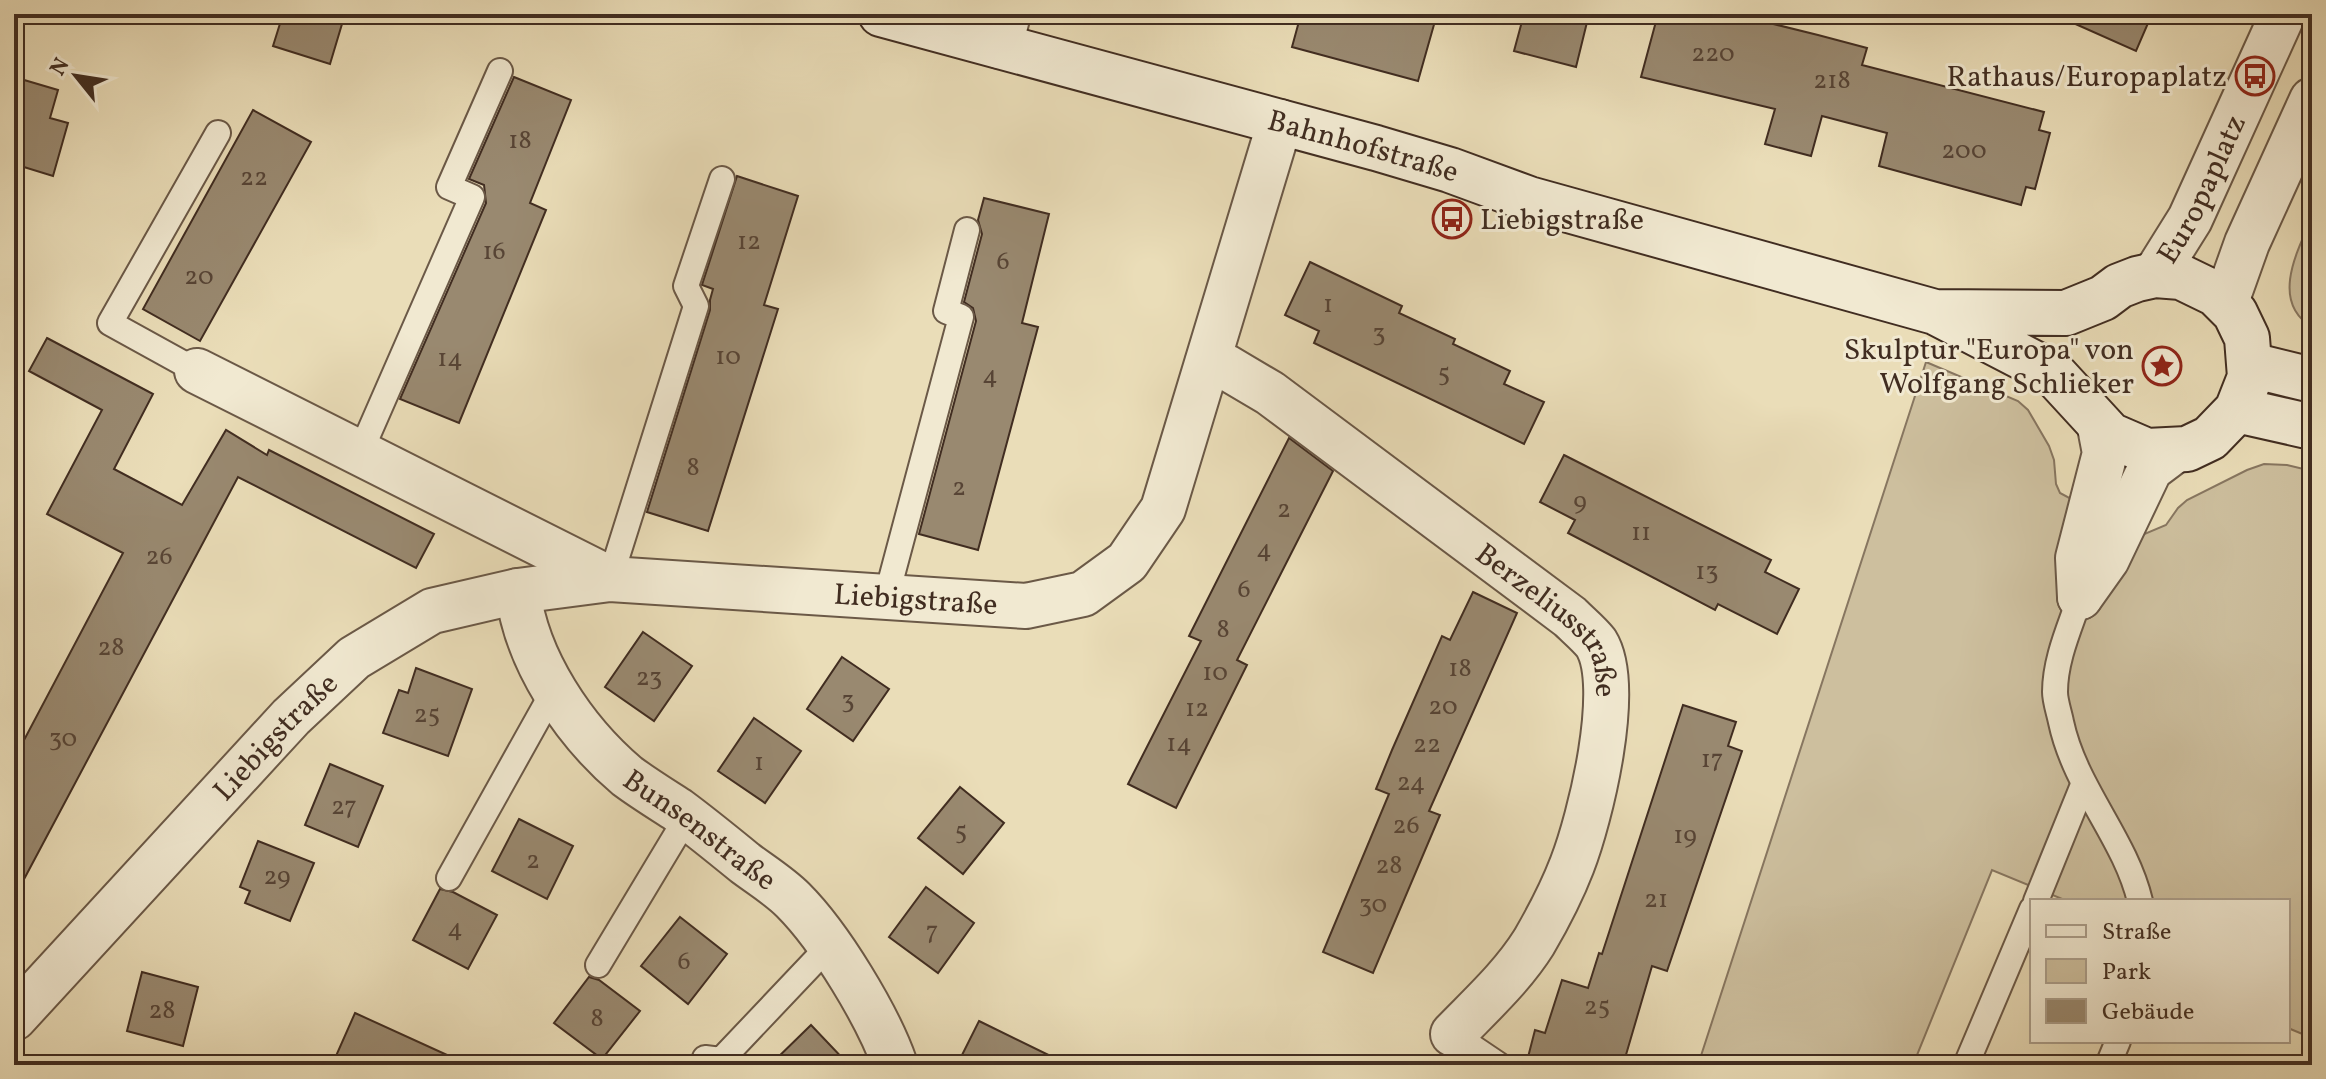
<svg xmlns="http://www.w3.org/2000/svg" width="2326" height="1079" viewBox="0 0 2326 1079" font-family="Vollkorn,serif">
	<style>
		.green { fill: #cdbf9e; stroke: #877660; stroke-width: 2 }
		.building { fill: #998970; stroke: #412d21; stroke-width: 2 }
		.lines { fill: none; stroke-linecap: round; stroke-linejoin: round }
		.service-casing { stroke: #6b5947; stroke-width: 28 }
		.minor-casing { stroke: #6b5947; stroke-width: 48 }
		.tertiary-casing { stroke: #6b5947; stroke-width: 48 }
		.secondary-casing { stroke: #412d21; stroke-width: 48 }
		.service { stroke: #f1e9d1; stroke-width: 24 }
		.minor { stroke: #f1e9d1; stroke-width: 44 }
		.tertiary { stroke: #f1e9d1; stroke-width: 44 }
		.secondary { stroke: #f1e9d1; stroke-width: 44 }
		.labels { text-anchor: middle; stroke-width: 6; stroke-linejoin: round; paint-order: stroke }
		.number-label { font-size: 26px; fill: #574435 }
		.poi-label { font-size: 30px; fill: #412d21; stroke: #f1e9d1; text-anchor: end }
		.street-label { font-size: 30px; fill: #412d21; stroke: #f1e9d1 }
	</style>
	<rect width="100%" height="100%" fill="#eaddb8"/>
	<filter id="stains"><feTurbulence type="fractalNoise" baseFrequency=".0025" numOctaves="4"/><feColorMatrix values="0 0 0 0 .2 0 0 0 0 .09 0 0 0 0 .02 0 0 0 .5 -.17"/></filter>
	<radialGradient id="worn" r=".72"><stop offset=".6" stop-color="#630" stop-opacity="0"/><stop offset="1" stop-color="#630" stop-opacity=".3"/></radialGradient>
	<g class="green">
		<path d="M2312 218V327C2270 302 2297 251 2312 218Z"/>
		<path d="M1926 362 2018 401 2028 410 2049 446 2054 460 2056 484 2060 493 2140 536 2166 525 2178 508 2187 500 2247 470 2264 464 2287 465 2312 471V1038L2288 1028V901H2067L1992 870 1913 1065H1698Z"/>
	</g>
	<g class="building">
		<path d="M283 14H345L330 64 273 46Z"/>
		<path d="M1301 14H1437L1418 81 1292 47Z"/>
		<path d="M1524 14H1589L1576 67 1514 51Z"/>
		<path d="M1658 14H1733L1818 35 1867 48 1862 65 2044 112 2039 130 2050 133 2035 189 2026 187 2021 205 1879 166 1887 133 1822 116 1811 156 1765 144 1775 109 1641 77Z"/>
		<path d="M2053 14H2152L2136 51Z"/>
		<path d="M14 77 58 90 50 118 68 123 53 176 14 164Z"/>
		<path d="M514 77 571 100 530 203 546 210 459 423 400 399 486 203 484 185 469 179Z"/>
		<path d="M253 110 311 142 200 341 143 309Z"/>
		<path d="M737 176 798 196 764 305 778 309 708 531 647 512 710 310V300L713 289 702 285Z"/>
		<path d="M984 198 1049 214 1022 323 1038 327 978 550 919 534 976 321 973 308 964 302 982 234 978 220Z"/>
		<path d="M1310 262 1402 306 1399 313 1455 339 1453 344 1510 371 1504 384 1544 402 1524 444 1314 343 1319 331 1285 315Z"/>
		<path d="M47 338 153 394 114 469 182 505 226 430 267 455 269 450 434 534 416 568 238 477 14 898V759L123 553 47 514 102 410 29 371Z"/>
		<path d="M1289 438 1333 471 1237 660 1247 665 1176 808 1128 784 1201 641 1189 636Z"/>
		<path d="M1564 455 1771 560 1765 572 1799 589 1777 634 1718 604 1715 610 1568 533 1575 520 1540 502Z"/>
		<path d="M1473 592 1517 613 1429 811 1440 815 1373 973 1323 952 1389 794 1376 789 1392 750 1442 636 1450 640Z"/>
		<path d="M643 632 692 666 654 721 605 687Z"/>
		<path d="M842 657 889 689 853 741 807 709Z"/>
		<path d="M416 668 472 689 448 756 383 733 399 690 408 693Z"/>
		<path d="M1683 705 1736 722 1728 746 1742 751 1667 971 1652 966 1623 1065H1526L1535 1030 1545 1033 1562 980 1588 988 1599 953 1602 954Z"/>
		<path d="M754 718 801 751 765 803 718 771Z"/>
		<path d="M330 764 383 786 358 847 305 825Z"/>
		<path d="M960 787 1004 823 963 874 918 838Z"/>
		<path d="M519 819 573 846 547 899 492 871Z"/>
		<path d="M258 841 314 863 290 921 245 903 250 891 240 887Z"/>
		<path d="M926 887 974 923 938 973 889 937Z"/>
		<path d="M440 889 453 892 497 915 468 969 413 940Z"/>
		<path d="M680 917 727 954 688 1004 641 966Z"/>
		<path d="M142 972 198 987 183 1046 127 1031Z"/>
		<path d="M589 977 599 980 640 1011 602 1059 554 1023Z"/>
		<path d="M355 1013 469 1065H332Z"/>
		<path d="M979 1021 1069 1065H957Z"/>
		<path d="M811 1025 849 1065H770Z"/>
	</g>
	<g class="lines">
		<g class="service-casing">
			<g id="service">
				<path d="M197 371 110 323 218 133"/>
				<path d="M360 453 472 197 449 187 500 71"/>
				<path d="M610 579 696 306 686 286 722 179"/>
				<path d="M2080 597C2070 627 2055 659 2055 692 2055 701 2059 712 2061 722 2075 788 2125 838 2140 901"/>
				<path d="M886 598 961 317 946 311 967 230"/>
				<path d="M449 878 554 690"/>
				<path d="M2036 901 2083 785"/>
				<path d="M598 965 687 817"/>
				<path d="M1453 1034 1499 1065"/>
				<path d="M705 1058 721 1060 829 946"/>
				<path d="M1966 1065 2032 909"/>
				<path d="M2108 1065 2118 1041"/>
			</g>
		</g>
		<g class="minor-casing">
			<g id="minor">
				<path d="M1000 46 1008 14"/>
				<path id="s1" d="M1208 362 1226 367 1270 393 1570 617C1578 625 1589 634 1596 643 1623 686 1590 819 1572 865 1562 891 1548 918 1534 942 1512 977 1481 1005 1453 1034"/>
				<path d="M197 371 610 579"/>
				<path id="s2" d="M518 591C526 660 574 731 627 776 643 788 661 799 678 810 701 827 723 845 745 863 761 875 779 886 793 900 830 937 878 1016 895 1065"/>
				<path d="M2080 597 2107 559 2150 469 2174 451"/>
				<path d="M2080 597 2078 558 2105 453 2100 427"/>
				<path id="s3" d="M14 1018 291 717 354 658 432 611 518 591 610 579 1026 606 1083 594 1127 562 1163 509 1280 122"/>
			</g>
		</g>
		<g class="tertiary-casing">
			<g id="tertiary">
				<path id="s4" d="M2155 275 2190 219 2283 14"/>
				<path d="M2226 302 2247 243 2312 100"/>
			</g>
		</g>
		<g class="secondary-casing">
			<g id="secondary">
				<path id="s5" d="M881 14 1376 148 1450 170 1529 199 1935 312 2053 373 2110 435 2147 451 2187 449 2210 438 2237 410 2250 377 2247 338 2235 313 2216 294 2181 277 2155 275 2137 279 2119 286 2103 298 2066 313 1935 312"/>
				<path d="M2251 365 2312 380"/>
				<path d="M2237 410 2312 427"/>
			</g>
		</g>
		<use href="#service" class="service"/>
		<use href="#minor" class="minor"/>
		<use href="#tertiary" class="tertiary"/>
		<use href="#secondary" class="secondary"/>
	</g>
	<defs>
		<g id="bus-ring" transform="scale(2)"><circle r="9.5" fill="#f1e9d1" stroke="#8f2418" stroke-width="1.5"/><path d="M-5-6H5V4H4V6H2V4H-2V6H-4V4H-5ZM-3.5-4V0h7V-4ZM-3.5 1.2v1.5H-2V1.2ZM2 1.2v1.5H3.5V1.2Z" fill="#8f2418"/></g>
		<g id="sight-ring" transform="scale(2)"><circle r="9.5" fill="#f1e9d1" stroke="#8f2418" stroke-width="1.5"/><path d="M0-6L1.8-2.2L6-1.7L2.9 1.2L3.7 5.4L0 3.3L-3.7 5.4L-2.9 1.2L-6-1.7L-1.8-2.2Z" fill="#8f2418"/></g>
	</defs>
	<g fill-rule="evenodd">
		<use href="#bus-ring" x="2255" y="76"/>
		<use href="#bus-ring" x="1452" y="219"/>
		<use href="#sight-ring" x="2162" y="366"/>
	</g>
	<g class="labels">
		<g class="number-label">
			<text x="1713" y="61">220</text>
			<text x="1832" y="88">218</text>
			<text x="520" y="148">18</text>
			<text x="1964" y="158">200</text>
			<text x="254" y="185">22</text>
			<text x="749" y="249">12</text>
			<text x="494" y="259">16</text>
			<text x="1003" y="269">6</text>
			<text x="199" y="284">20</text>
			<text x="1328" y="312">1</text>
			<text x="1379" y="341">3</text>
			<text x="728" y="364">10</text>
			<text x="450" y="366">14</text>
			<text x="1444" y="381">5</text>
			<text x="990" y="383">4</text>
			<text x="693" y="475">8</text>
			<text x="959" y="495">2</text>
			<text x="1580" y="509">9</text>
			<text x="1284" y="517">2</text>
			<text x="1641" y="540">11</text>
			<text x="1264" y="557">4</text>
			<text x="159" y="564">26</text>
			<text x="1707" y="579">13</text>
			<text x="1244" y="597">6</text>
			<text x="1223" y="637">8</text>
			<text x="111" y="655">28</text>
			<text x="1460" y="676">18</text>
			<text x="1215" y="680">10</text>
			<text x="649" y="685">23</text>
			<text x="848" y="708">3</text>
			<text x="1443" y="714">20</text>
			<text x="1197" y="716">12</text>
			<text x="427" y="722">25</text>
			<text x="63" y="746">30</text>
			<text x="1179" y="751">14</text>
			<text x="1427" y="752">22</text>
			<text x="1712" y="767">17</text>
			<text x="759" y="770">1</text>
			<text x="1411" y="790">24</text>
			<text x="344" y="814">27</text>
			<text x="1406" y="833">26</text>
			<text x="961" y="839">5</text>
			<text x="1685" y="843">19</text>
			<text x="533" y="868">2</text>
			<text x="1389" y="873">28</text>
			<text x="277" y="884">29</text>
			<text x="1656" y="907">21</text>
			<text x="1373" y="912">30</text>
			<text x="455" y="936">4</text>
			<text x="932" y="939">7</text>
			<text x="684" y="969">6</text>
			<text x="1597" y="1014">25</text>
			<text x="162" y="1018">28</text>
			<text x="597" y="1026">8</text>
		</g>
		<g class="poi-label">
			<text x="2227" y="86">Rathaus/Europaplatz</text>
			<text x="1480" y="229" text-anchor="start">Liebigstraße</text>
			<text x="2134" y="359">Skulptur "Europa" von<tspan x="2134" dy="34">Wolfgang Schlieker</tspan></text>
		</g>
		<g class="street-label">
			<text dy="10" stroke="none"><textPath href="#s5" startOffset="500">Bahnhofstraße</textPath></text>
			<text dy="10" stroke="none"><textPath href="#s4" startOffset="98">Europaplatz</textPath></text>
			<text dy="10" stroke="none"><textPath href="#s3" startOffset="1074">Liebigstraße</textPath></text>
			<text dy="10" stroke="none"><textPath href="#s1" startOffset="434">Berzeliusstraße</textPath></text>
			<text dy="10" stroke="none"><textPath href="#s3" startOffset="384">Liebigstraße</textPath></text>
			<text dy="10" stroke="none"><textPath href="#s2" startOffset="310">Bunsenstraße</textPath></text>
		</g>
	</g>
	<rect width="2326" height="1079" fill="none" stroke="#eaddb8" stroke-width="48"/>
	<rect x="16" y="16" width="2294" height="1047" fill="none" stroke="#412d21" stroke-width="4"/>
	<rect x="24" y="24" width="2278" height="1031" fill="none" stroke="#412d21" stroke-width="2"/>
	<rect x="2030" y="899" width="260" height="144" fill="#f1e9d1" stroke="#ab9e8b" stroke-width="2"/>
	<rect x="2046" y="925" width="40" height="12" fill="#f1e9d1" stroke="#ab9e8b" stroke-width="2"/>
	<text x="2102" y="939" font-size="24" fill="#412d21">Straße</text>
	<rect x="2046" y="959" width="40" height="24" fill="#cdbf9e" stroke="#ab9e8b" stroke-width="2"/>
	<text x="2102" y="979" font-size="24" fill="#412d21">Park</text>
	<rect x="2046" y="999" width="40" height="24" fill="#998970" stroke="#ab9e8b" stroke-width="2"/>
	<text x="2102" y="1019" font-size="24" fill="#412d21">Gebäude</text>
	<g transform="translate(76 76) rotate(300)" stroke="#f1e9d1" stroke-width="6" paint-order="stroke">
	<path d="M0-6L14 30L0 20L-14 30Z" fill="#412d21"/>
	<text y="-12" font-size="22" font-weight="bold" text-anchor="middle" fill="#412d21">N</text>
	</g>
	<rect width="100%" height="100%" filter="url(#stains)"/>
	<rect width="100%" height="100%" fill="url(#worn)"/>
</svg>
